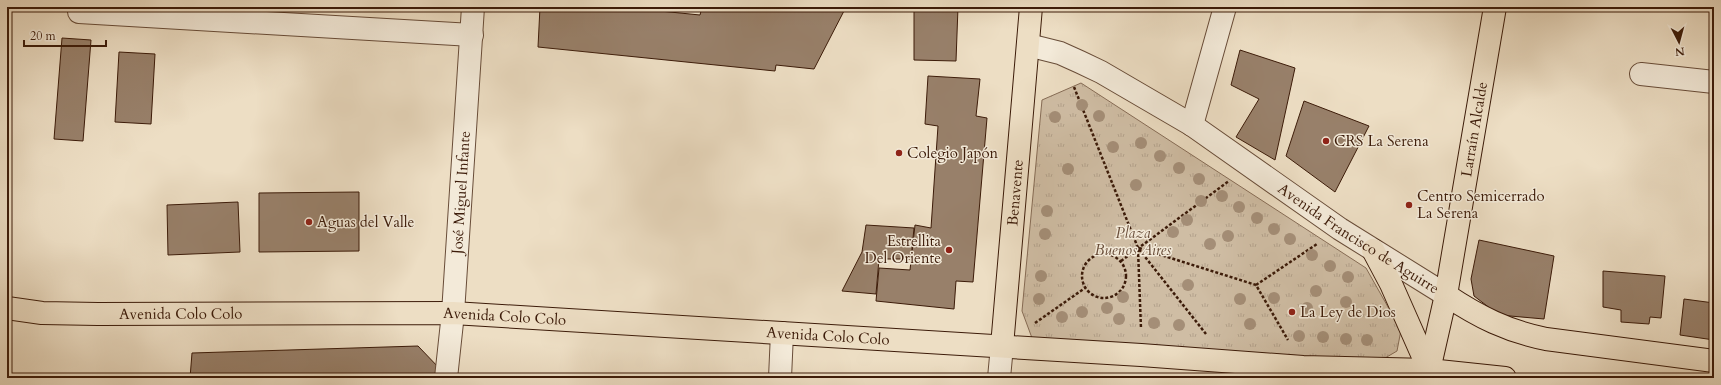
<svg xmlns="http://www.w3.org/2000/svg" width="1721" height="385" viewBox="0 0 1721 385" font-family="Cardo,serif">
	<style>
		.park { fill: url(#park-tufts); stroke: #866c56 }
		.building { fill: #98806a; stroke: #3c1b09 }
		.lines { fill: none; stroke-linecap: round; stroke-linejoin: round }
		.minor-casing { stroke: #684c38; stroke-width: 24 }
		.major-casing { stroke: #3c1b09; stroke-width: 24 }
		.path { stroke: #3c1b09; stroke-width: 2.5; stroke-dasharray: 3 2; stroke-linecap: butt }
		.minor { stroke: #f3ead9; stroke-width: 22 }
		.major { stroke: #eddec4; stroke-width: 22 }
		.tree { fill: #a48e77 }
		.poi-dot { fill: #8f2418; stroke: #f3ead9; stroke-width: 1.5 }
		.labels { text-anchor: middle; stroke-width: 3; stroke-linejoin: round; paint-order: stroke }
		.street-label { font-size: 15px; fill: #3c1b09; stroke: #f3ead9 }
		.poi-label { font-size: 15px; fill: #3c1b09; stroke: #f3ead9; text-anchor: start }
		.park-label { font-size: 15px; font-style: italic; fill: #684c38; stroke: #f3ead9 }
	</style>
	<defs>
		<pattern id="park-tufts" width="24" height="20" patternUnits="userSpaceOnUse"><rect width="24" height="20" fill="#cfbda4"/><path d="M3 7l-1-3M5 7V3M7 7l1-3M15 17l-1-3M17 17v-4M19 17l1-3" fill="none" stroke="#b3a28c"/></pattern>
	</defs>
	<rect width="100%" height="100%" fill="#eddec4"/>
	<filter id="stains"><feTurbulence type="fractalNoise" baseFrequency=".005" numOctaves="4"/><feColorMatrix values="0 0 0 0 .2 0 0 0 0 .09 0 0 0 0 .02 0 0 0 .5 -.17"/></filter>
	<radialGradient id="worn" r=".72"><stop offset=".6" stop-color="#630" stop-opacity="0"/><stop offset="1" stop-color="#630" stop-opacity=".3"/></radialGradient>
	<path class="park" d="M1081 83 1366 268 1401 330 1397 351 1380 361 1032 338 1022 311 1042 100Z"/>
	<g class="building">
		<path d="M540 7H620L700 15 702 7H824L845 9 814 69 776 65 775 71 538 47Z"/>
		<path d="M914 7H958L956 61 914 60Z"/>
		<path d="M62 38 91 40 83 141 54 139Z"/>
		<path d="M1240 50 1295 68 1275 160 1236 137 1259 99 1231 85Z"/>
		<path d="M119 52 155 54 151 124 115 122Z"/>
		<path d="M928 76 980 79 976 116 987 118 973 282 956 281 954 309 876 301 879 268 910 270 915 225 931 228 938 126 925 124Z"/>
		<path d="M1304 101 1369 126 1335 192 1286 156Z"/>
		<path d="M359 192V251L259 252V193Z"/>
		<path d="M238 202 240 252 168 255 167 205Z"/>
		<path d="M866 225 914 228 911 259H879L876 294 842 291 862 252Z"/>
		<path d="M1479 240 1554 256 1544 319 1499 315 1474 296 1471 279Z"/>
		<path d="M1603 271 1665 276 1661 318 1650 317 1649 324 1621 322V310L1603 307Z"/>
		<path d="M1684 299 1714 303V340L1680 335Z"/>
		<path d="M418 346 441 370 440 378H190L192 353Z"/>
		<path d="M905 376 925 378H905Z"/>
	</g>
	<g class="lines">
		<g class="minor-casing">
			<g id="minor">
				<path d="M79 12 472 35"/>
				<path id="s1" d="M1028 45 1060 53 1080 62 1101 72 1192 125 1340 229 1446 295"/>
				<path d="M1641 74 1714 82"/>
				<path d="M1192 125 1225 7"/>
				<path id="s2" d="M446 378 453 313 473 7"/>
				<path d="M780 378 782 333"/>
				<path d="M999 378 1002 346"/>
			</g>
		</g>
		<g class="major-casing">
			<g id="major">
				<path d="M1373 250 1391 284 1429 370"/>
				<path d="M1446 295C1479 317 1507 331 1546 339L1714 361"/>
				<path id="s3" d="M7 308 42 313 98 314 453 313 1141 355 1303 367 1429 370 1505 378"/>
				<path id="s4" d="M1002 346 1031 7"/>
				<path id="s5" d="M1429 370 1446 295 1495 7"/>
			</g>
		</g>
		<g class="path">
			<path d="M1074 87 1138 248 1206 334"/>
			<path d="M1139 248 1256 285 1288 340"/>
			<path d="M1138 249 1141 329"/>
			<circle cx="1104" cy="276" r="22"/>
			<path d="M1121 261 1229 181"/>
			<path d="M1256 285 1317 244"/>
			<path d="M1035 323 1085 288"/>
		</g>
		<use href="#minor" class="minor"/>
		<use href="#major" class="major"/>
	</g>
	<g class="tree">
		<circle cx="1082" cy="105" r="6"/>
		<circle cx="1099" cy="116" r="6"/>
		<circle cx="1055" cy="117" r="6"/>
		<circle cx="1141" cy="143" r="6"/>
		<circle cx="1113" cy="147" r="6"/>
		<circle cx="1160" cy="156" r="6"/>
		<circle cx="1179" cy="168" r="6"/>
		<circle cx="1068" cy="169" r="6"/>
		<circle cx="1199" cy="179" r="6"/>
		<circle cx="1136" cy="185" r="6"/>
		<circle cx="1222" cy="196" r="6"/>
		<circle cx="1201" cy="201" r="6"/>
		<circle cx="1239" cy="207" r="6"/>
		<circle cx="1047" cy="211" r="6"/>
		<circle cx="1257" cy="218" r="6"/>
		<circle cx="1187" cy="220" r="6"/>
		<circle cx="1274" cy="229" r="6"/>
		<circle cx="1173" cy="232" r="6"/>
		<circle cx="1045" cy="234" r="6"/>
		<circle cx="1228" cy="236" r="6"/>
		<circle cx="1290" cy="239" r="6"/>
		<circle cx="1210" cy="244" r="6"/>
		<circle cx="1312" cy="255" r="6"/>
		<circle cx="1330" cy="266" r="6"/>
		<circle cx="1041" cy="276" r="6"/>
		<circle cx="1348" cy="277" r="6"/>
		<circle cx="1188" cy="285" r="6"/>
		<circle cx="1316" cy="291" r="6"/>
		<circle cx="1123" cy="297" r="6"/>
		<circle cx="1274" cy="298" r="6"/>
		<circle cx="1039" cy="299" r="6"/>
		<circle cx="1240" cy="299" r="6"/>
		<circle cx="1346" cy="302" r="6"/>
		<circle cx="1107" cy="308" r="6"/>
		<circle cx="1307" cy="308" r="6"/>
		<circle cx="1082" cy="312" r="6"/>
		<circle cx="1062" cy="317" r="6"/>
		<circle cx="1119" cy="319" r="6"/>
		<circle cx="1154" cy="323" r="6"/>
		<circle cx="1250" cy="324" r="6"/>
		<circle cx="1179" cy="325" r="6"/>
		<circle cx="1299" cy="336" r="6"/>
		<circle cx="1323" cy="337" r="6"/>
		<circle cx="1346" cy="339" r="6"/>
		<circle cx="1367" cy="340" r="6"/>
	</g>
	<g class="poi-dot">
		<circle cx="1326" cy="141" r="4"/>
		<circle cx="899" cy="153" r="4"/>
		<circle cx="1409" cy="205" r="4"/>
		<circle cx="309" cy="222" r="4"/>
		<circle cx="949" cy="250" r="4"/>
		<circle cx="1292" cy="312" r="4"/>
	</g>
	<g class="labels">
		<g class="street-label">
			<text dy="5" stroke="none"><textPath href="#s5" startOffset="245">Larraín Alcalde</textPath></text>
			<text dy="5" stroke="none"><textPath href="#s2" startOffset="186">José Miguel Infante</textPath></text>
			<text dy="5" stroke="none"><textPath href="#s4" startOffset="154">Benavente</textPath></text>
			<text dy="5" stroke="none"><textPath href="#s1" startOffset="385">Avenida Francisco de Aguirre</textPath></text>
			<text dy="5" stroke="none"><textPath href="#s3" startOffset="174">Avenida Colo Colo</textPath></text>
			<text dy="5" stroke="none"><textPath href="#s3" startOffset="498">Avenida Colo Colo</textPath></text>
			<text dy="5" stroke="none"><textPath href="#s3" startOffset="822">Avenida Colo Colo</textPath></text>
		</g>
		<g class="poi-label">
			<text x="1334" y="146">CRS La Serena</text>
			<text x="907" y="158">Colegio Japón</text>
			<text x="1417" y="201">Centro Semicerrado<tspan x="1417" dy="17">La Serena</tspan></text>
			<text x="317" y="227">Aguas del Valle</text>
			<text x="941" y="246" text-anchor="end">Estrellita<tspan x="941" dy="17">Del Oriente</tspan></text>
			<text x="1300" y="317">La Ley de Dios</text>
		</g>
		<g class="park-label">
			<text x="1133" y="238">Plaza<tspan x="1133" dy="17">Buenos Aires</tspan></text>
		</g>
	</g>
	<rect width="1721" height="385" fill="none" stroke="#eddec4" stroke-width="24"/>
	<rect x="8" y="8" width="1705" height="369" fill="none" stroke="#3c1b09" stroke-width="2"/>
	<rect x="12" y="12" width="1697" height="361" fill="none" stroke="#3c1b09"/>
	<g transform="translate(1679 42) rotate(174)" stroke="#f3ead9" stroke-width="3" paint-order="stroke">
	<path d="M0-3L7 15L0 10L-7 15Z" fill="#3c1b09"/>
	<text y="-6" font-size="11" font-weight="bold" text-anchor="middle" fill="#3c1b09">N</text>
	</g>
	<path d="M24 40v6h82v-6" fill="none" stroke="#3c1b09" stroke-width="2"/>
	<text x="30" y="40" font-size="12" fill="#3c1b09" stroke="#f3ead9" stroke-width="3" paint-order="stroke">20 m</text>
	<rect width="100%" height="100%" filter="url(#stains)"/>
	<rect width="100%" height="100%" fill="url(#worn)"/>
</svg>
